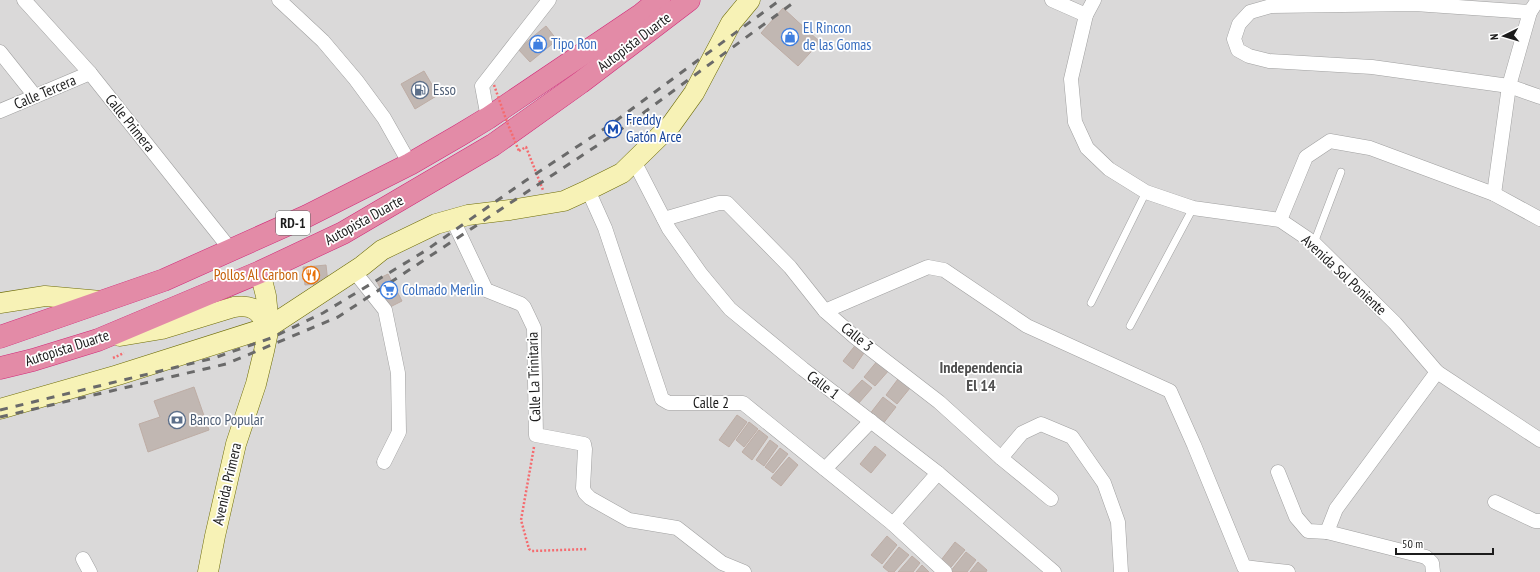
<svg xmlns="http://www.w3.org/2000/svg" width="1540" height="572" viewBox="0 0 1540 572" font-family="'PT Sans Narrow',sans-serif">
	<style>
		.residential { fill: #dad9d9 }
		.building { fill: #c1b7b2; stroke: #beada5 }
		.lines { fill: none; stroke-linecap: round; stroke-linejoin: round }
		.lane-casing { stroke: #a0a0a0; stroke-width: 8 }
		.street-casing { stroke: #a0a0a0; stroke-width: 15 }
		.secondary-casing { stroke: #6e6c08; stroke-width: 21 }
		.highway-casing { stroke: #d12979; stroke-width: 23 }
		.path { stroke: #f56b6f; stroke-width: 2.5; stroke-dasharray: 2 2; stroke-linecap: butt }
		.lane { stroke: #fff; stroke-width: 7 }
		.street { stroke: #fff; stroke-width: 14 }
		.secondary { stroke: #f7f2b6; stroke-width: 20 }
		.highway { stroke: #e38ba7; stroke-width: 22 }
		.rail { stroke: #6a6a6a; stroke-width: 3; stroke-dasharray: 8 8; stroke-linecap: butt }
		.path-bridge { stroke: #f56b6f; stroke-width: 2.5; stroke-dasharray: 2 2; stroke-linecap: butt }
		.labels { text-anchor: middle; stroke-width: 3.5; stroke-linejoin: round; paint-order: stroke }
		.shield { fill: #fff; stroke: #606060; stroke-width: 1 }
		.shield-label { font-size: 14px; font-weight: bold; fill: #1c1c1c }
		.shop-label { font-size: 15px; fill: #366cbe; stroke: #fff; text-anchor: start }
		.street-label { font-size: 15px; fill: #1c1c1c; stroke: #fff }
		.service-label { font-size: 15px; fill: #4e5e75; stroke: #fff; text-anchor: start }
		.transit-label { font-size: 15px; fill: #164399; stroke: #fff; text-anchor: start }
		.food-label { font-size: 15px; fill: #c56008; stroke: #fff; text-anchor: end }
		.neighbourhood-label { font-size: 16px; font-weight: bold; fill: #4f4f4f; stroke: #fff }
	</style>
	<rect width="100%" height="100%" fill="#ede8e2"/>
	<rect class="residential" x="0" y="0" width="1540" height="572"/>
	<g class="building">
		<path d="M783 8 820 42 798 66 761 33Z"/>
		<path d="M546 26 557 40 530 62 518 49Z"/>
		<path d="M424 71 438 95 415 109 401 84Z"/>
		<path d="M326 265 328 283 318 284 316 266Z"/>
		<path d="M316 266 318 284 305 285 303 267Z"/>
		<path d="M388 274 402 301 390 307 376 280Z"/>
		<path d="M857 343 866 350 853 369 843 361Z"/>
		<path d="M878 360 890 369 875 386 864 377Z"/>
		<path d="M898 379 910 388 897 404 886 395Z"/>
		<path d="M862 380 872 388 858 404 848 395Z"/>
		<path d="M194 387 209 430 148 452 139 424 160 417 154 401Z"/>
		<path d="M883 397 896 407 882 425 869 415Z"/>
		<path d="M737 415 747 422 729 447 719 440Z"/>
		<path d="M749 422 758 429 744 447 736 440Z"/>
		<path d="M759 430 768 437 752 460 742 452Z"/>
		<path d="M770 440 778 446 764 466 756 460Z"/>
		<path d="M875 446 886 455 871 473 860 464Z"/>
		<path d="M780 448 788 454 773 473 765 467Z"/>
		<path d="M789 457 798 465 781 486 771 478Z"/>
		<path d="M887 536 897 545 882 564 871 555Z"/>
		<path d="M955 542 965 550 947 572 938 564Z"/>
		<path d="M899 547 909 555 894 572H889L883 567Z"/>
		<path d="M966 552 976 560 967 572H950Z"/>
		<path d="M912 556 920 563 913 572H898Z"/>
		<path d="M978 562 987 570 986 572H970Z"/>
		<path d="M922 565 929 572H916Z"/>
	</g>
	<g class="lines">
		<g class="lane-casing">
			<g id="lane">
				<path d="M1314 243 1341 172"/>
				<path d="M1091 303 1146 192"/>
				<path d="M1130 326 1193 208"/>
			</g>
		</g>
		<g class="street-casing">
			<g id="street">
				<path d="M24 0 90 73 231 250"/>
				<path d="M279 0 323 41 356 80 384 118 410 164"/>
				<path d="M1052 0 1086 15"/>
				<path d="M1094 0 1086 15 1071 79 1075 122 1087 148 1109 169 1146 192 1193 208 1280 220 1314 243 1395 323 1437 372 1540 440"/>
				<path d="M1530 12 1415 4 1271 6 1250 12 1239 24 1234 39 1238 50 1249 56 1269 61 1372 67 1509 86 1540 97"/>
				<path d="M0 52 35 96"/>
				<path d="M0 111 90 73"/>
				<path d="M488 118 482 86 549 0"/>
				<path d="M634 161 669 229 701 274 730 309 803 369 938 473 1054 572"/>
				<path d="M588 190 605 228 662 399 669 403H743L893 524 945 572"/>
				<path d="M1494 194 1509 86 1530 12 1538 0"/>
				<path d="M452 218 486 290 521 304 524 307 534 328 536 435 584 444 585 449 583 488 585 493 590 498 629 520 677 528 722 563 744 572"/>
				<path d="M664 219 719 203H727L790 267 825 311 856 338 939 402 1001 458 1051 499"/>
				<path d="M1280 220 1306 157 1330 141 1370 148 1494 194 1540 219"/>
				<path d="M354 271 385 310 398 373 399 432 384 462"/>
				<path d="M825 311 928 267 944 270 1027 326 1170 391 1194 445 1244 567 1288 572"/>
				<path d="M1001 458 1022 433 1041 424 1072 437 1104 483 1118 522 1121 572"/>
				<path d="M825 469 871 421"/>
				<path d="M1278 472 1296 517 1308 531 1327 532 1426 557 1432 563 1433 572"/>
				<path d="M1495 502 1535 521H1540"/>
				<path d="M893 524 938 473"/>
				<path d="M1327 532 1336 509 1437 372"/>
				<path d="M83 559 90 572"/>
			</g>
		</g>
		<g class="secondary-casing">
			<g id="secondary">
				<path d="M0 303 45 296 101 301"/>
				<path d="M120 336 162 329 234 307C254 304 259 311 269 327"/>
				<path d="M0 409 118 375 269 327 362 266 382 250 436 224 468 215 510 210 564 201 588 190 622 173 671 125 694 93 731 23 750 0"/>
				<path d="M208 572 215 536 236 444 256 384 264 351 269 327 266 296 260 272"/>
			</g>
		</g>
		<g class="highway-casing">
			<g id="highway">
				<path d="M0 337 164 280 307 216 410 164 460 135 488 118 642 14 659 0"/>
				<path d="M0 368 33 360 98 340 260 272 343 233 493 145 580 83 689 0"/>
			</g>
		</g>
		<g class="path">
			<path d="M519 151 526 147 543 190"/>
			<path d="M113 358 124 353"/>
			<path d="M534 447 521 520 529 549 532 551 588 549"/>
		</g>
		<use href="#lane" class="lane"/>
		<use href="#street" class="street"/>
		<use href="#secondary" class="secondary"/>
		<use href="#highway" class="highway"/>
		<g class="rail">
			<path d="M0 410 214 358 271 338 323 313 425 251 525 181 610 125 780 0"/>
			<path d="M0 417 226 364 338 317 616 133 797 0"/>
		</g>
		<path class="path-bridge" d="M494 85 507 122 519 151"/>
	</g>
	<defs>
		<g id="shop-ring" transform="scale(0.9)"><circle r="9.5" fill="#fff" stroke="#3f7fe0" stroke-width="1.5"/><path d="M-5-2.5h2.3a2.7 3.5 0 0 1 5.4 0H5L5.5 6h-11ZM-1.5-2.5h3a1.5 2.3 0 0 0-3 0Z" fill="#3f7fe0"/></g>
		<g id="fuel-ring" transform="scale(0.9)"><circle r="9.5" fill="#fff" stroke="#5c6f8a" stroke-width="1.5"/><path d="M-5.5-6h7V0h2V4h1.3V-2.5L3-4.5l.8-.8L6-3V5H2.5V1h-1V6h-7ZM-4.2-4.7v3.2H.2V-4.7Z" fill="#5c6f8a"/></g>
		<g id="metro-ring" transform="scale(0.9)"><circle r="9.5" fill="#fff" stroke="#1a4fb4" stroke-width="1.5"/><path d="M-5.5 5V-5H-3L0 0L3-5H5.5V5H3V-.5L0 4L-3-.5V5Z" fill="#1a4fb4"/></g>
		<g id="restaurant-ring" transform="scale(0.9)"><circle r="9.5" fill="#fff" stroke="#e8710a" stroke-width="1.5"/><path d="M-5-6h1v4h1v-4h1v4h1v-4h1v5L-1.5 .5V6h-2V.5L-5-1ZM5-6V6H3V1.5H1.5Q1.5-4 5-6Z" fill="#e8710a"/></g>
		<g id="supermarket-ring" transform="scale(0.9)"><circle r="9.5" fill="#fff" stroke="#3f7fe0" stroke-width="1.5"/><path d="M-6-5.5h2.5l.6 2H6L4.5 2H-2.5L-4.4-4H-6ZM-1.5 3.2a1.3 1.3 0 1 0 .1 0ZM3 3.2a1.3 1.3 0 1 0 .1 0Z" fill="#3f7fe0"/></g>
		<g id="bank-ring" transform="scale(0.9)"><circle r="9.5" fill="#fff" stroke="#5c6f8a" stroke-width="1.5"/><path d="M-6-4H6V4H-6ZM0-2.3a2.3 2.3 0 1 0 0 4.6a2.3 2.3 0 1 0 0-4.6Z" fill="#5c6f8a"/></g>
	</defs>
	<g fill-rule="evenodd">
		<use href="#shop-ring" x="790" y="37"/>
		<use href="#shop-ring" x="538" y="44"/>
		<use href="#fuel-ring" x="420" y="90"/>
		<use href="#metro-ring" x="613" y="129"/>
		<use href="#restaurant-ring" x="311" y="275"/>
		<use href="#supermarket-ring" x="389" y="290"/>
		<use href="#bank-ring" x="177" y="420"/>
	</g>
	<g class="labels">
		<rect class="shield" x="276" y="211" width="34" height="24" rx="3"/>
		<g class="shield-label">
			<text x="293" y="228">RD-1</text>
		</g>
		<g class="shop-label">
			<text x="803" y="33">El Rincon<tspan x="803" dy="17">de las Gomas</tspan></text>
			<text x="551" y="49">Tipo Ron</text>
			<text x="402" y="295">Colmado Merlin</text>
		</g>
		<g class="street-label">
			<text transform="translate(634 42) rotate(-37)" y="5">Autopista Duarte</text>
			<text transform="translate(45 92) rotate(-23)" y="5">Calle Tercera</text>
			<text transform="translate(130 123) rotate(51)" y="5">Calle Primera</text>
			<text transform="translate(364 220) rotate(-29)" y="5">Autopista Duarte</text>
			<text transform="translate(1344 275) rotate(43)" y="5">Avenida Sol Poniente</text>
			<text transform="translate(857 337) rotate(39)" y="5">Calle 3</text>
			<text transform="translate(67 348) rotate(-18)" y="5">Autopista Duarte</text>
			<text transform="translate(534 377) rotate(-92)" y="5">Calle La Trinitaria</text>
			<text transform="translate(823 385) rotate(37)" y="5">Calle 1</text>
			<text x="711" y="408">Calle 2</text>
			<text transform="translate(227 484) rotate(-77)" y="5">Avenida Primera</text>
		</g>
		<g class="service-label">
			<text x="433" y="95">Esso</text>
			<text x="190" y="425">Banco Popular</text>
		</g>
		<g class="transit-label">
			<text x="626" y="125">Freddy<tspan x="626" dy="17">Gatón Arce</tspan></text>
		</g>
		<g class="food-label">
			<text x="298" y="280">Pollos Al Carbon</text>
		</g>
		<g class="neighbourhood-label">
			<text x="981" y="373">Independencia<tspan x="981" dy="18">El 14</tspan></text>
		</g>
	</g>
	<g transform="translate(1504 36) rotate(265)" stroke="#ffffff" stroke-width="3" paint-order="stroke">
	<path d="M0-3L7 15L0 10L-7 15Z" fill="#1c1c1c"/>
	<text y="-6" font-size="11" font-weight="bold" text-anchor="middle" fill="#1c1c1c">N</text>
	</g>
	<path d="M1396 548v6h97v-6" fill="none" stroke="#1c1c1c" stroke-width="2"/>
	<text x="1402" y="548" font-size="12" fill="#1c1c1c" stroke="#ffffff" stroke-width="3" paint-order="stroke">50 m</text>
</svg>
